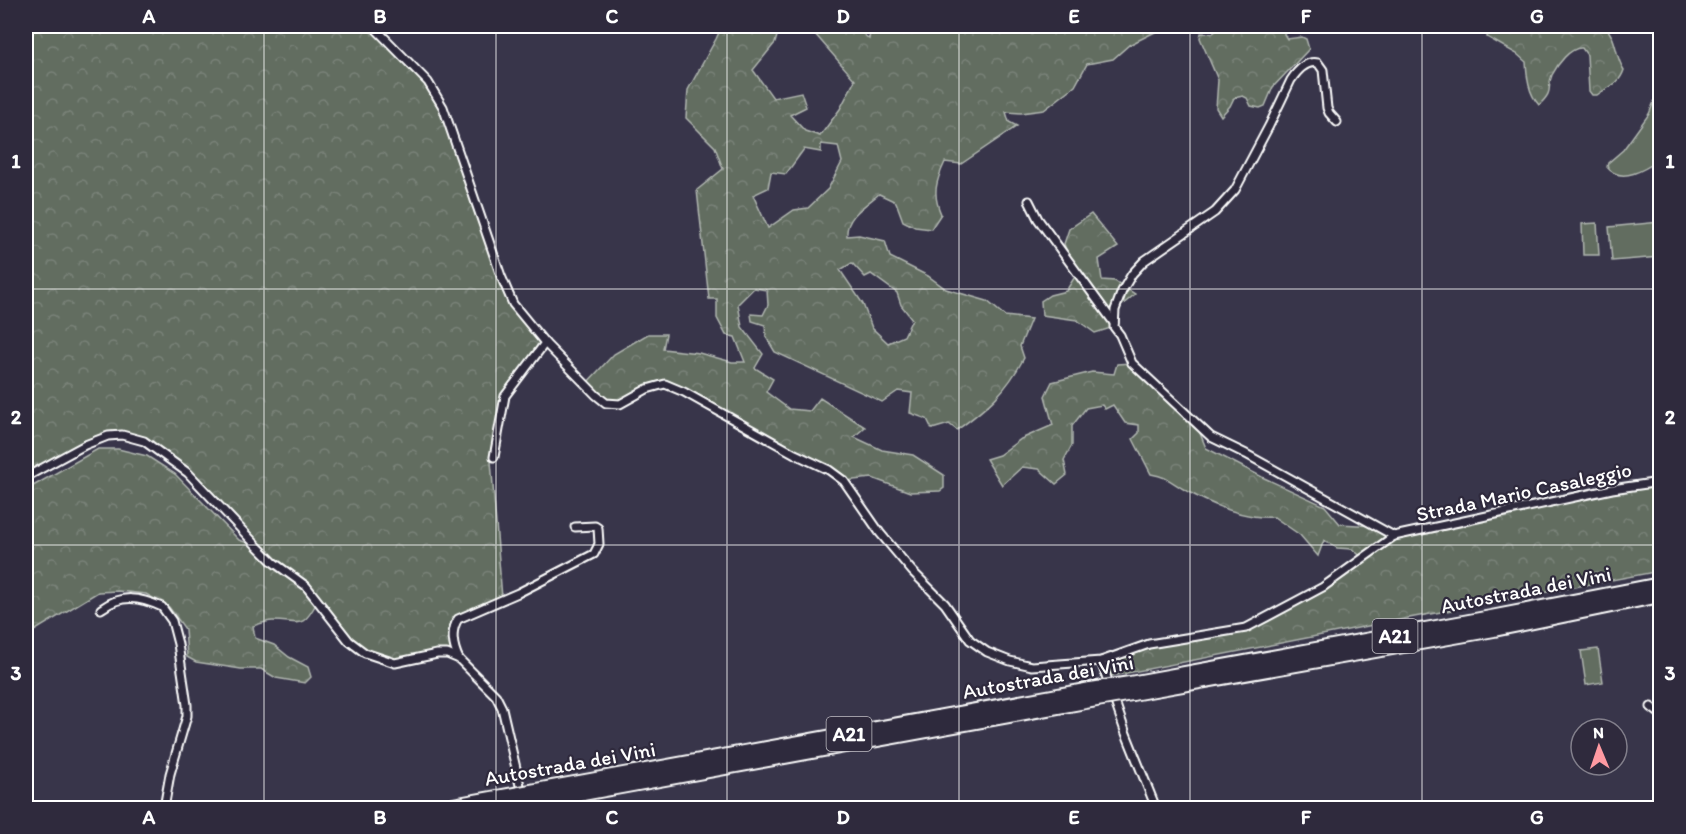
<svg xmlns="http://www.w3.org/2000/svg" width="1686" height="834" viewBox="0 0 1686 834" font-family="Itim,sans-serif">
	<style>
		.grass { fill: #626d61; stroke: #b0b6b0; stroke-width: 1.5 }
		.forest { fill: url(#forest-crowns); stroke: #b0b6b0; stroke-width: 1.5; fill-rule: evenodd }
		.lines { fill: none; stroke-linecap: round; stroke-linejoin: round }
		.street-casing { stroke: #fff; stroke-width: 11 }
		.highway-casing { stroke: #fff; stroke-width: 18 }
		.street { stroke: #2f2a3d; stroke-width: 7 }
		.highway { stroke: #2f2a3d; stroke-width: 14 }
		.highway-bridge-casing { stroke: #fff; stroke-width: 18; stroke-linecap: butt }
		.highway-bridge { stroke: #2f2a3d; stroke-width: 14 }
		.grid { fill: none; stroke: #fff; stroke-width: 1.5; stroke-opacity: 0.55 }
		.labels { text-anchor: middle; stroke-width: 4.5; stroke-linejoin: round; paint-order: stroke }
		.shield { fill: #2f2a3d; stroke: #c1bfc5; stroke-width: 1.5 }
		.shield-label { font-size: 20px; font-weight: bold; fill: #fff }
		.street-label { font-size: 21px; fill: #fff; stroke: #2f2a3d }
		.neatline { fill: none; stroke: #fff; stroke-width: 2 }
		.grid-label { font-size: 20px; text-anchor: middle; font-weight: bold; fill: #fff }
	</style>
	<defs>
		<pattern id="forest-crowns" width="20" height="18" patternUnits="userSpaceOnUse" patternTransform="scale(1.5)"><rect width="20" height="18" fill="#626d61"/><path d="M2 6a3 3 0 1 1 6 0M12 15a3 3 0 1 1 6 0" fill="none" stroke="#7a8379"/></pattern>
	</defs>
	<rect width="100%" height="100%" fill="#38354a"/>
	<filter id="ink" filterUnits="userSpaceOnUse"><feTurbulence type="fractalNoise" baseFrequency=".0167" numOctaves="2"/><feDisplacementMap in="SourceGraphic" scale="12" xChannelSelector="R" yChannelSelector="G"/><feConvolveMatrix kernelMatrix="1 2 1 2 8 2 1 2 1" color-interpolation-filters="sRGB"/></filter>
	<g filter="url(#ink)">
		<g class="grass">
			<path d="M1660 94V159C1646 169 1621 185 1607 167L1608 163 1623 150 1631 139 1649 114 1656 97Z"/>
			<path d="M1660 222V257L1612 261 1609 227Z"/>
			<path d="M1597 223 1599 255H1583L1582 224Z"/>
			<path d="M1598 649 1603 682 1586 685 1581 651Z"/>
		</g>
		<g class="forest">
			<path d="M26 26H373L428 82 443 107 513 304 545 343 505 396 491 461 502 598 457 617 450 634 452 650 447 654 386 662 349 641 317 602C302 631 299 621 273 621 266 621 259 624 253 626L255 638 274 645 289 657 308 667 311 677 305 683 276 678 261 669H241L196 662 187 657 185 629 169 607 146 594 118 591 98 592 26 636V490L98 449H118L147 456 175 474 239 540 248 543 251 541 201 485 144 441 108 436 26 477Z"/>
			<path d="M722 26H780L775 43 753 70 773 98 801 92 806 107 790 115 805 131 820 136 840 109 855 80 815 34 823 26H854L869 39 871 26H1160L1161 29 1129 45 1113 59 1087 64 1075 86 1044 110 1021 113 1006 112 1009 122 1017 126 961 164 945 162C936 181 932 194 941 214L931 229 915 227 903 221 896 202 879 194C866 205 845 217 847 236L859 235 885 241 890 257 928 276 946 289 987 301 1005 316 1031 319 1020 346 1024 358C1006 392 988 407 957 430L949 424 932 429 927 419 910 413 912 393 898 391 882 402 775 352 766 337 765 325 752 321 751 314 763 315 768 305 767 290 754 288 738 304 742 327 763 354 755 368 773 379 766 392 789 409 810 411 820 398 865 427 854 437 882 450 913 455 944 475V488L940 491 910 492 872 478 844 481 665 384 620 404 606 403 585 385 614 354 648 334H666L663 349 699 353 732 362H745L735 337 726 335 717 318V299H709L697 190 723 169 715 147 686 118 688 90 716 39ZM821 144 838 146 842 162 828 189 808 208 794 210 768 228 753 195 768 188 771 172 786 174 804 149 821 152ZM852 263 865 277 871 274 897 293 901 305 912 319 904 336 888 343 872 328 863 304 840 270Z"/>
			<path d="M1218 26H1285L1284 34 1287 39 1302 37 1306 39 1309 49 1273 87 1265 106 1260 108 1251 106 1247 98 1243 96 1234 98 1230 106 1221 116 1216 108 1218 80 1200 38 1201 33C1211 33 1214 36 1218 26Z"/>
			<path d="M1488 26H1604C1618 38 1614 55 1624 70 1619 85 1609 86 1597 95H1592L1589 91 1587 55 1582 48C1570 47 1557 65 1552 75 1546 89 1555 90 1539 105 1528 93 1527 77 1526 62L1517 54 1487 37Z"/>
			<path d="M1091 214 1118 247 1099 259 1102 280 1115 281 1135 294 1113 313 1114 327 1095 333 1077 320 1042 315 1041 301 1050 295 1066 291 1076 275 1064 244 1069 229Z"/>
			<path d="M1132 363 1197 426 1206 448 1262 477 1325 506 1340 524 1375 526 1394 536 1660 482V571L1409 618 1107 677 1101 661 1149 644 1246 628 1323 587 1363 558 1352 549 1337 548 1324 540 1318 556 1300 535 1274 517C1245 519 1210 504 1185 490 1171 482 1168 477 1151 474L1133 439 1139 433V425L1125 423 1113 405 1105 409 1102 405 1086 408 1072 426V445L1064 460 1067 475 1056 484 1039 469 1022 467 1002 485 986 459 999 455 1021 439 1053 425 1045 396 1052 382 1092 372 1114 374 1117 364Z"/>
		</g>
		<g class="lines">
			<g class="street-casing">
				<g id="street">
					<path d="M373 26 428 82 443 107 501 276 513 304 545 343 596 395 606 403 620 404 647 389 665 384 684 392 795 454 829 470 844 481 880 533 912 571 945 604 970 640 987 652 1010 661 1032 666 1101 661 1149 644 1246 628 1323 587 1394 536 1612 489 1660 482"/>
					<path d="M1337 122 1329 113 1327 108 1323 70 1318 63C1306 60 1297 71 1291 80L1269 126 1235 190 1215 212 1144 261 1132 274 1122 291 1115 310 1114 327 1120 335 1132 363 1211 437 1246 454 1394 536"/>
					<path d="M1029 201 1038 219 1114 323"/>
					<path d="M494 457 505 396 545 343"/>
					<path d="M26 477 85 445 108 436 122 435 144 441 188 473 258 547 273 562 306 586 349 641 365 653 395 663 437 654H447L459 659 496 696 502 708 522 794"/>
					<path d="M101 609C122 594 139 597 162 607L172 621 178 644 187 705V716L170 774 164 808"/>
					<path d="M459 659C453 647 450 631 458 619L518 593 594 554 599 544 598 528 595 526 575 527"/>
					<path d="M1101 661 1125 731 1156 808"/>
					<path d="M1651 707 1660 714"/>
				</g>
			</g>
			<g class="highway-casing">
				<g id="highway">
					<path d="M1130 684 1491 618 1660 585"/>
					<path d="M1132 693 1494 629 1660 595"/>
					<path d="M607 778 1091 690"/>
					<path d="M610 788 1091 700"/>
				</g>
			</g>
			<use href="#street" class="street"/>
			<use href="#highway" class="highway"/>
			<g class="highway-bridge-casing">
				<g id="highway-bridge">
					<path d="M1091 690 1130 684"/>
					<path d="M1091 700 1132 693"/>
					<path d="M442 808 607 778"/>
					<path d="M501 808 610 788"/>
				</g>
			</g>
			<use href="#highway-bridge" class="highway-bridge"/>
		</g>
	</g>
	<path class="grid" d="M264 26V808M496 26V808M727 26V808M959 26V808M1190 26V808M1422 26V808M26 289H1660M26 545H1660"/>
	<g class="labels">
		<g class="shield">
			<rect x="1372.5" y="619" width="45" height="34" rx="4.5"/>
			<rect x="826.5" y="717" width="45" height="34" rx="4.5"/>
		</g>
		<g class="shield-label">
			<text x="1395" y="643">A21</text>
			<text x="849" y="741">A21</text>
		</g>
		<g class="street-label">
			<text transform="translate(1524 492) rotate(-12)" y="7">Strada Mario Casaleggio</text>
			<text transform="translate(1526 590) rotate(-11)" y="7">Autostrada dei Vini</text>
			<text transform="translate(1048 677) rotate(-10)" y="7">Autostrada dei Vini</text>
			<text transform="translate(570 764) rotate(-10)" y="7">Autostrada dei Vini</text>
		</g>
	</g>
	<rect width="1686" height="834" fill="none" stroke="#2f2a3d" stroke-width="66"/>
	<g transform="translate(1599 747) rotate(358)"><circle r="28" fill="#2f2a3d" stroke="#827f8b" stroke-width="1.5"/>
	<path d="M0-4.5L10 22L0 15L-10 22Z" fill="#ff9aa2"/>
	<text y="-9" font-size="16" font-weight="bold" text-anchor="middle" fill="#ffffff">N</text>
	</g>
	<rect x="33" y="33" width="1620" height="768" class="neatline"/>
	<g class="grid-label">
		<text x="149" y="23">A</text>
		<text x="380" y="23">B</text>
		<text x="612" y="23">C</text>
		<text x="843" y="23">D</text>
		<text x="1074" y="23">E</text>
		<text x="1306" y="23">F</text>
		<text x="1537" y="23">G</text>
		<text x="16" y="168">1</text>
		<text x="1670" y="168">1</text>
		<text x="16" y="424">2</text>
		<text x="1670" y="424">2</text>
		<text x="16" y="680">3</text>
		<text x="1670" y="680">3</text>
		<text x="149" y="824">A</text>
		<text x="380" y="824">B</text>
		<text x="612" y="824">C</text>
		<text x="843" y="824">D</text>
		<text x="1074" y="824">E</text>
		<text x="1306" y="824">F</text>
		<text x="1537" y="824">G</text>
	</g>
</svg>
